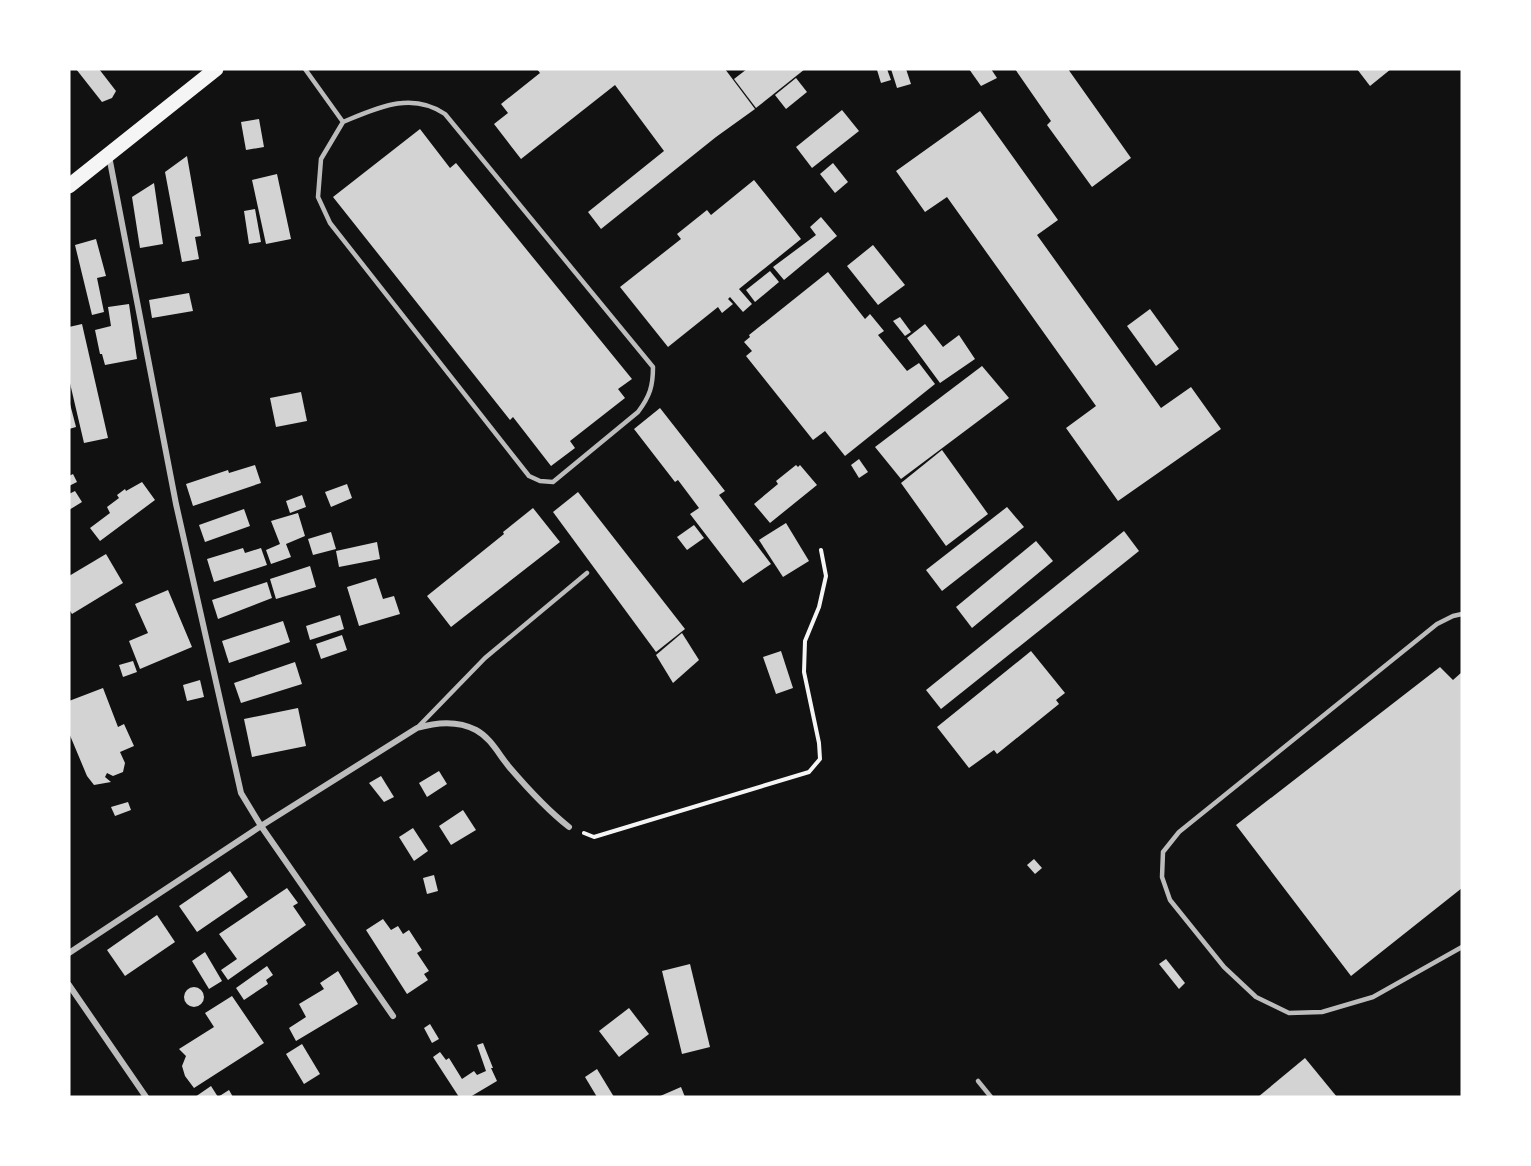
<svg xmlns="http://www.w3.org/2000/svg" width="1531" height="1166" viewBox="0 0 1531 1166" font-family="Arial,sans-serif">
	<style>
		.building { fill: #d3d3d3 }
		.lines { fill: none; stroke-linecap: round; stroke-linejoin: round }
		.path { stroke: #f5f5f5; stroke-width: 4 }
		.service { stroke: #bcbcbc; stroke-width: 4.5 }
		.minor { stroke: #bcbcbc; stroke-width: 6 }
		.primary { stroke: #f5f5f5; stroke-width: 15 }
	</style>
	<rect width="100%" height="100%" fill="#111"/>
	<g class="building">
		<path d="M76 69H99L116 91 112 98 102 102Z"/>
		<path d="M537 69H725L755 109 716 137 601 229 588 212 664 151 615 85 521 159 494 124 508 113 501 104 540 73Z"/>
		<path d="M747 69H805L756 108 734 79Z"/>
		<path d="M881 69H887L891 80 881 83 877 70Z"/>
		<path d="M891 69H906L911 84 897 88Z"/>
		<path d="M969 69H991L997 78 981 86Z"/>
		<path d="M1015 69H1068L1131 158 1092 187 1047 125 1051 121Z"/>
		<path d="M1357 69H1391L1370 86Z"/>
		<path d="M796 78 807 92 786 109 775 95Z"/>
		<path d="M842 110 859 131 812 168 796 147Z"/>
		<path d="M980 111 1058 220 1037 235 1161 408 1191 387 1221 429 1118 501 1066 428 1096 406 947 197 925 212 896 171Z"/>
		<path d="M259 119 264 147 246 150 241 122Z"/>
		<path d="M420 129 450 168 456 163 632 379 618 389 625 398 570 441 575 448 551 466 513 417 510 420 333 197Z"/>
		<path d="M187 156 201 236 195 237 199 259 182 262 165 172Z"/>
		<path d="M833 163 848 182 835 193 820 174Z"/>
		<path d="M277 174 291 239 266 244 252 180Z"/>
		<path d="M754 180 801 239 739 289 752 304 743 312 730 297 728 299 733 304 722 313 718 307 668 347 620 287 681 239 677 234 707 210 711 215Z"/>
		<path d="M154 183 163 244 140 248 132 197Z"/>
		<path d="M255 209 261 242 249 244 244 211Z"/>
		<path d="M821 217 837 236 784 280 773 267 816 235 810 227Z"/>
		<path d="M96 239 106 276 97 278 104 312 92 315 75 245Z"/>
		<path d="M873 245 905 285 878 305 847 266Z"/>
		<path d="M770 271 779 282 755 302 746 290Z"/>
		<path d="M828 272 865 319 870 314 884 331 878 335 907 371 919 363 935 384 845 456 825 431 813 440 746 356 752 351 744 342 750 337 749 335Z"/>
		<path d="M189 293 193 311 152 318 149 300Z"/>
		<path d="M129 304 137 359 105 365 102 354H100L95 330 111 326 108 307Z"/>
		<path d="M1150 309 1179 349 1156 366 1127 326Z"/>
		<path d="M900 317 911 332 905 336 893 321Z"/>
		<path d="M82 324 108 438 84 443 69 379V327Z"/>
		<path d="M925 324 943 347 959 335 975 359 940 383 907 338Z"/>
		<path d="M982 366 1009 398 901 479 875 447Z"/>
		<path d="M301 392 307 421 276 427 270 398Z"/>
		<path d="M69 400 76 427 69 429Z"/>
		<path d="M660 408 725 491 719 495 771 564 743 583 690 514 699 508 678 480 675 482 634 429Z"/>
		<path d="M942 450 988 514 946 546 901 483Z"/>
		<path d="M859 459 868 472 859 478 851 465Z"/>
		<path d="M255 465 261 483 193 506 186 484 228 470 229 473Z"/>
		<path d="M796 465 798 467 800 465 817 485 770 523 754 504 778 484 776 481Z"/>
		<path d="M73 474 77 482 69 486V476Z"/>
		<path d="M142 482 155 500 100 541 90 528 110 513 107 507 119 498 117 495 125 489 126 491Z"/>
		<path d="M347 484 352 498 331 507 325 492Z"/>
		<path d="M75 491 82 502 69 510V494Z"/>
		<path d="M578 492 685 629 656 652 553 512Z"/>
		<path d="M302 495 306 507 290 513 286 501Z"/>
		<path d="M1007 507 1024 527 942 591 926 570Z"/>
		<path d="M533 508 560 542 451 627 427 596 504 534 503 532Z"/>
		<path d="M244 509 250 526 205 542 199 525Z"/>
		<path d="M298 513 305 536 286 544 291 557 271 564 266 550 280 544 271 521Z"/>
		<path d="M786 523 809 561 783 577 759 540Z"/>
		<path d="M694 525 704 538 687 550 677 537Z"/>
		<path d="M1124 531 1139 551 941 709 926 690Z"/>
		<path d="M331 532 336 549 313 555 308 539Z"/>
		<path d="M1036 541 1053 561 972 628 956 607Z"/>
		<path d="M377 542 380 559 339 567 336 551Z"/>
		<path d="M243 548 245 553 261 548 267 565 214 582 207 559Z"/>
		<path d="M106 554 123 583 72 614 69 609V576Z"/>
		<path d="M310 566 316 587 276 599 270 579Z"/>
		<path d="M376 578 383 599 394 596 400 614 359 626 347 587Z"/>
		<path d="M267 582 272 598 218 619 212 600Z"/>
		<path d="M168 590 192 647 140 669 129 641 148 633 135 604Z"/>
		<path d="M340 615 344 629 310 640 306 626Z"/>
		<path d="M283 621 290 642 229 663 222 641Z"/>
		<path d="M682 633 699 660 673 683 656 655Z"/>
		<path d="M342 635 347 650 321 659 316 644Z"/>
		<path d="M781 651 793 688 776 694 763 657Z"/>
		<path d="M1031 651 1065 693 1056 700 1059 704 997 754 994 750 969 768 937 727Z"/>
		<path d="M133 661 137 672 123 677 119 665Z"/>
		<path d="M295 662 302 684 241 703 234 683Z"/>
		<path d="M1440 667 1453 680 1462 672V888L1351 976 1236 825Z"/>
		<path d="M200 680 204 697 187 701 183 685Z"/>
		<path d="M103 688 118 727 124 724 134 746 120 752 125 763 123 772 113 776 107 773 105 777 111 782 94 785 87 776 69 733V701Z"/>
		<path d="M298 708 306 746 252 757 244 719Z"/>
		<path d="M439 771 447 784 427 797 419 783Z"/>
		<path d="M381 776 394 797 384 802 369 783Z"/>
		<path d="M128 802 131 810 115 816 111 807Z"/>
		<path d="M463 810 476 830 451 845 439 826Z"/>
		<path d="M413 828 428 851 414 861 399 837Z"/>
		<path d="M1034 859 1042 868 1035 874 1027 865Z"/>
		<path d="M230 871 248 897 197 932 179 906Z"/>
		<path d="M434 875 438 891 427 894 423 878Z"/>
		<path d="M287 888 298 903 293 906 306 925 228 980 221 970 237 959 219 934Z"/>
		<path d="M157 915 175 942 125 976 107 950Z"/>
		<path d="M383 919 391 930 398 926 403 934 409 930 422 950 417 953 429 971 424 974 428 980 407 994 366 930Z"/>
		<path d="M205 952 222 981 209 989 192 961Z"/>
		<path d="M1166 959 1185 983 1179 989 1159 964Z"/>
		<path d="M690 964 710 1047 682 1054 662 971Z"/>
		<path d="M267 966 273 975 266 980 268 984 244 1000 236 988Z"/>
		<path d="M338 971 358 1004 296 1041 289 1028 306 1017 299 1004 324 989 320 983Z"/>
		<circle cx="194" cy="997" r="10"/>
		<path d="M232 996 264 1043 194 1088 185 1076 182 1066 186 1056 179 1049 214 1027 205 1013Z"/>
		<path d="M629 1008 649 1034 619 1057 599 1031Z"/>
		<path d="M430 1024 439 1039 432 1043 424 1028Z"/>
		<path d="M483 1043 493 1068H491L497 1081 470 1097H459L433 1057 440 1052 446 1060 449 1058 462 1079 474 1071 477 1075 486 1071 477 1045Z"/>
		<path d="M302 1044 320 1074 304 1084 286 1054Z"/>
		<path d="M1305 1058 1337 1097H1258Z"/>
		<path d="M597 1069 614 1097H597L585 1077Z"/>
		<path d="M211 1086 218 1097 229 1090 233 1097H195Z"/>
		<path d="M681 1087 685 1097H658Z"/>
	</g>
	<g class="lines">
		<path class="path" d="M584 833 594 837 809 772 820 759 819 743 804 672 805 641 819 607 826 576 821 550"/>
		<g class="service">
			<path d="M305 69 343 122C377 108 411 91 445 114L653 367C653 386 650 396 638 412L553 482 540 481 529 476 330 223 318 197 321 159 343 122"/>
			<path d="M1462 614 1453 616 1437 624 1179 832 1163 852 1162 877 1170 900 1224 967 1256 997 1289 1013 1322 1012 1373 997 1462 947"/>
			<path d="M417 728 485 658 587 573"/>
			<path d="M978 1081 991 1097"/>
		</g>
		<g class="minor">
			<path d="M109 156 176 504 241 793 261 826 393 1016"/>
			<path d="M69 953 261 826 417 728C437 722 457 720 476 730 491 738 499 755 510 768 528 789 546 809 569 827"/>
			<path d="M69 985 146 1097"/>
		</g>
		<path class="primary" d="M69 186 216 69"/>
	</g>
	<rect width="1531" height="1166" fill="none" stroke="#ffffff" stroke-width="141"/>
</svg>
